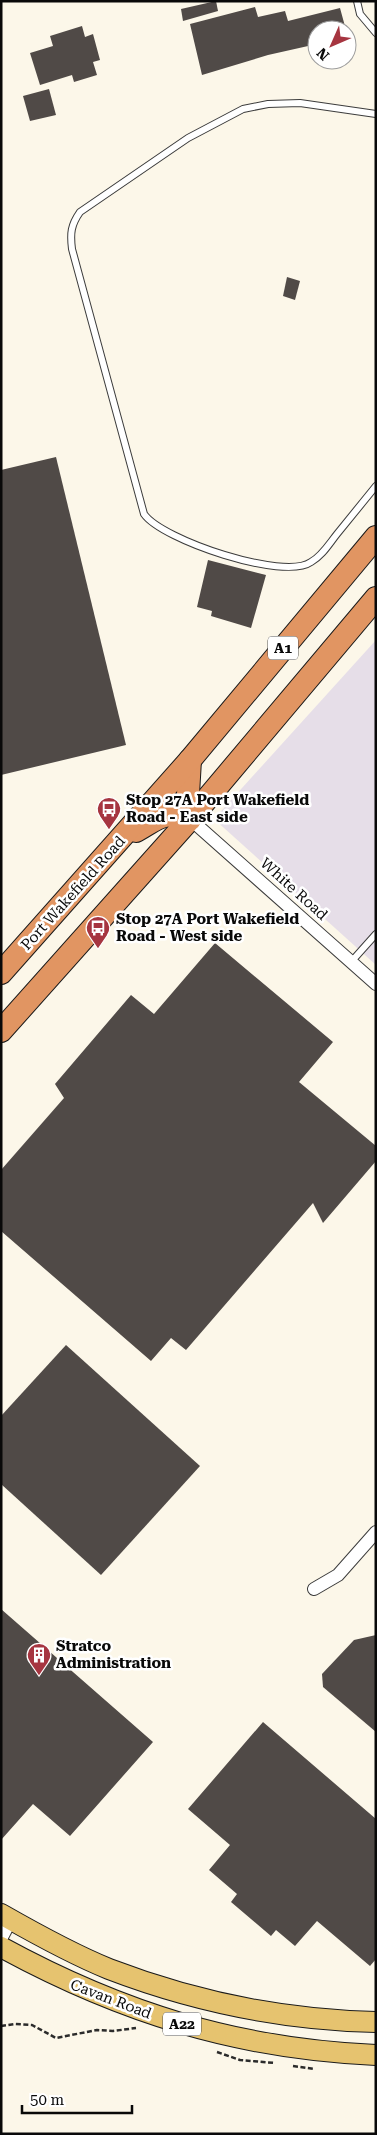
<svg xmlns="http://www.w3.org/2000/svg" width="377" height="2135" viewBox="0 0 377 2135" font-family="'Roboto Serif',serif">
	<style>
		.industrial { fill: #e6dee8 }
		.building { fill: #504a47 }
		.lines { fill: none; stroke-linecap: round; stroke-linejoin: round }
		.lane-casing { stroke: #3c3c3c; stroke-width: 8 }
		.street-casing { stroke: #3c3c3c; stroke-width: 14 }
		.primary-casing { stroke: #1a1a1a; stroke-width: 22 }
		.highway-casing { stroke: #1a1a1a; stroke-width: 24 }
		.path { stroke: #2b2b2b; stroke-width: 2.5; stroke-dasharray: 5 2.5; stroke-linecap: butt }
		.lane { stroke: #fff; stroke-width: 6 }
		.street { stroke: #fff; stroke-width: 12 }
		.primary { stroke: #e6c36f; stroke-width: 20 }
		.highway { stroke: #e19562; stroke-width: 22 }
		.labels { text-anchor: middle; stroke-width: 5; stroke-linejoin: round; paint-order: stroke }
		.shield { fill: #fff; stroke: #535353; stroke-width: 1 }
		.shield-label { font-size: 14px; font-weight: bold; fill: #090909 }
		.poi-label { font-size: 15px; font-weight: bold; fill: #090909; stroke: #fff; text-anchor: start }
		.street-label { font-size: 15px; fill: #090909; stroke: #fff }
	</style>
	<rect width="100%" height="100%" fill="#fcf7e9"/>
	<path class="industrial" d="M376 640V965L214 819Z"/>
	<g class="building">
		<path d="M216 1 218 11 183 21 181 9Z"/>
		<path d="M255 7 258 17 285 11 288 21 340 8 346 30H317V44L268 55 202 75 190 24Z"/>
		<path d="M82 26 85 37 93 34 100 60 93 62 97 75 74 82 72 75 40 85 30 53 53 46 50 36Z"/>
		<path d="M49 89 56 115 30 121 23 96Z"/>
		<path d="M287 277 300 281 295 300 283 296Z"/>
		<path d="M56 457 126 745 1 775V470Z"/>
		<path d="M208 560 266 575 251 628 211 616 212 611 197 607Z"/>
		<path d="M215 943 333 1042 299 1082 376 1146V1161L323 1223 313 1203 186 1350 171 1338 151 1361 1 1231V1170L64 1098 55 1084 131 995 154 1014Z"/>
		<path d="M66 1345 200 1466 101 1575 1 1484V1416Z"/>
		<path d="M1 1609 153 1742 70 1836 33 1804 1 1840Z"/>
		<path d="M376 1635V1732L323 1687 322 1674 354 1640Z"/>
		<path d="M263 1722 376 1819V1959L370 1966 317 1921 295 1946 276 1930 271 1936 231 1902 237 1894 209 1870 230 1845 188 1809Z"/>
	</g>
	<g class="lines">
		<g class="lane-casing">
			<g id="lane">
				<path d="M357 1 360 14 376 33"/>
				<path d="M376 114 300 103 268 104 243 109 188 138 80 212C71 225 70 233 72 249L144 514C162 540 284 581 311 562 322 556 329 544 337 534 350 518 363 502 376 486"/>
				<path d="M351 962 376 934"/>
			</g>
		</g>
		<g class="street-casing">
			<g id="street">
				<path d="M190 819 376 984"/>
				<path d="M314 1589 338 1575 376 1532"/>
				<path d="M1 1939 11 1920"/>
			</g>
		</g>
		<g class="primary-casing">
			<g id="primary">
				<path d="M1 1914C36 1934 72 1954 109 1969 195 2002 285 2020 376 2022"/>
				<path d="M1 1947C122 2013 238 2049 376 2055"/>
			</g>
		</g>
		<g class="highway-casing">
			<g id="highway">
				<path d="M190 760 188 794 190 819"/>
				<path d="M136 831C161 817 161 811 190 819"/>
				<path d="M1 973 190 760 376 537"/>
				<path d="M1 1031 190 819 376 598"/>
			</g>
		</g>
		<g class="path">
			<path d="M1 2026 15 2024 32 2025 56 2038 97 2030 113 2031 136 2028"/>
			<path d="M217 2052 240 2060 275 2063"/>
			<path d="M293 2066 315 2069"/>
		</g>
		<use href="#lane" class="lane"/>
		<use href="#street" class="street"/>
		<use href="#primary" class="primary"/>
		<use href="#highway" class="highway"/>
	</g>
	<defs>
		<g id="bus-pin" transform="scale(1.25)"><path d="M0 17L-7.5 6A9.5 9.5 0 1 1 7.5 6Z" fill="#a63540" stroke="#fff"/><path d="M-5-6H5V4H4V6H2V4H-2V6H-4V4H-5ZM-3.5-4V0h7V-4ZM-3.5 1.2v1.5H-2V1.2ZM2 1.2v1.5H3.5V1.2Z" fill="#fff"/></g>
		<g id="building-pin" transform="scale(1.25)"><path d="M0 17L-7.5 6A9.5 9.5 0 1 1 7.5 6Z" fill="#a63540" stroke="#fff"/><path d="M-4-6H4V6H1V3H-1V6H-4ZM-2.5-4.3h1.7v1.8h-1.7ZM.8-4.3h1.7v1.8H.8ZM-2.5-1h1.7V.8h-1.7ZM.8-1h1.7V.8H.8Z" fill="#fff"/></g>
	</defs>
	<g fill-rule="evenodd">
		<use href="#bus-pin" x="109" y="809"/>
		<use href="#bus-pin" x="98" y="928"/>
		<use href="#building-pin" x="39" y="1655"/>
	</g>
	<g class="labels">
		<g class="shield">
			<rect x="268" y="636.5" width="30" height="23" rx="4"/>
			<rect x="163" y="2012.5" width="38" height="23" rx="4"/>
		</g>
		<g class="shield-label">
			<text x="283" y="653">A1</text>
			<text x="182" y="2029">A22</text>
		</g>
		<g class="poi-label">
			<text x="126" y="805">Stop 27A Port Wakefield<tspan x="126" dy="17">Road - East side</tspan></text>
			<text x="116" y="924">Stop 27A Port Wakefield<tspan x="116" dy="17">Road - West side</tspan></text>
			<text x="56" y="1651">Stratco<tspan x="56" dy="17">Administration</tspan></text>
		</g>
		<g class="street-label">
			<text transform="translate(294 889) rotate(42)" y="5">White Road</text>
			<text transform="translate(73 893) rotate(-48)" y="5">Port Wakefield Road</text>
			<text transform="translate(111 1999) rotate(21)" y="5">Cavan Road</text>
		</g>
	</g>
	<rect width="377" height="2135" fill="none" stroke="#090909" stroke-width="5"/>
	<g transform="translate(332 45) rotate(225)"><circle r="24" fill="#ffffff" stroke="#9d9d9d"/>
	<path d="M0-4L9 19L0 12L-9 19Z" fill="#a63540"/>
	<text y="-8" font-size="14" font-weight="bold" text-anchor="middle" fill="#090909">N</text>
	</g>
	<path d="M22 2105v8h110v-8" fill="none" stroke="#090909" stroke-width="2.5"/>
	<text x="30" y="2105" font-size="15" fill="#090909" stroke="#ffffff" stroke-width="4" paint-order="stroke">50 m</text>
</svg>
